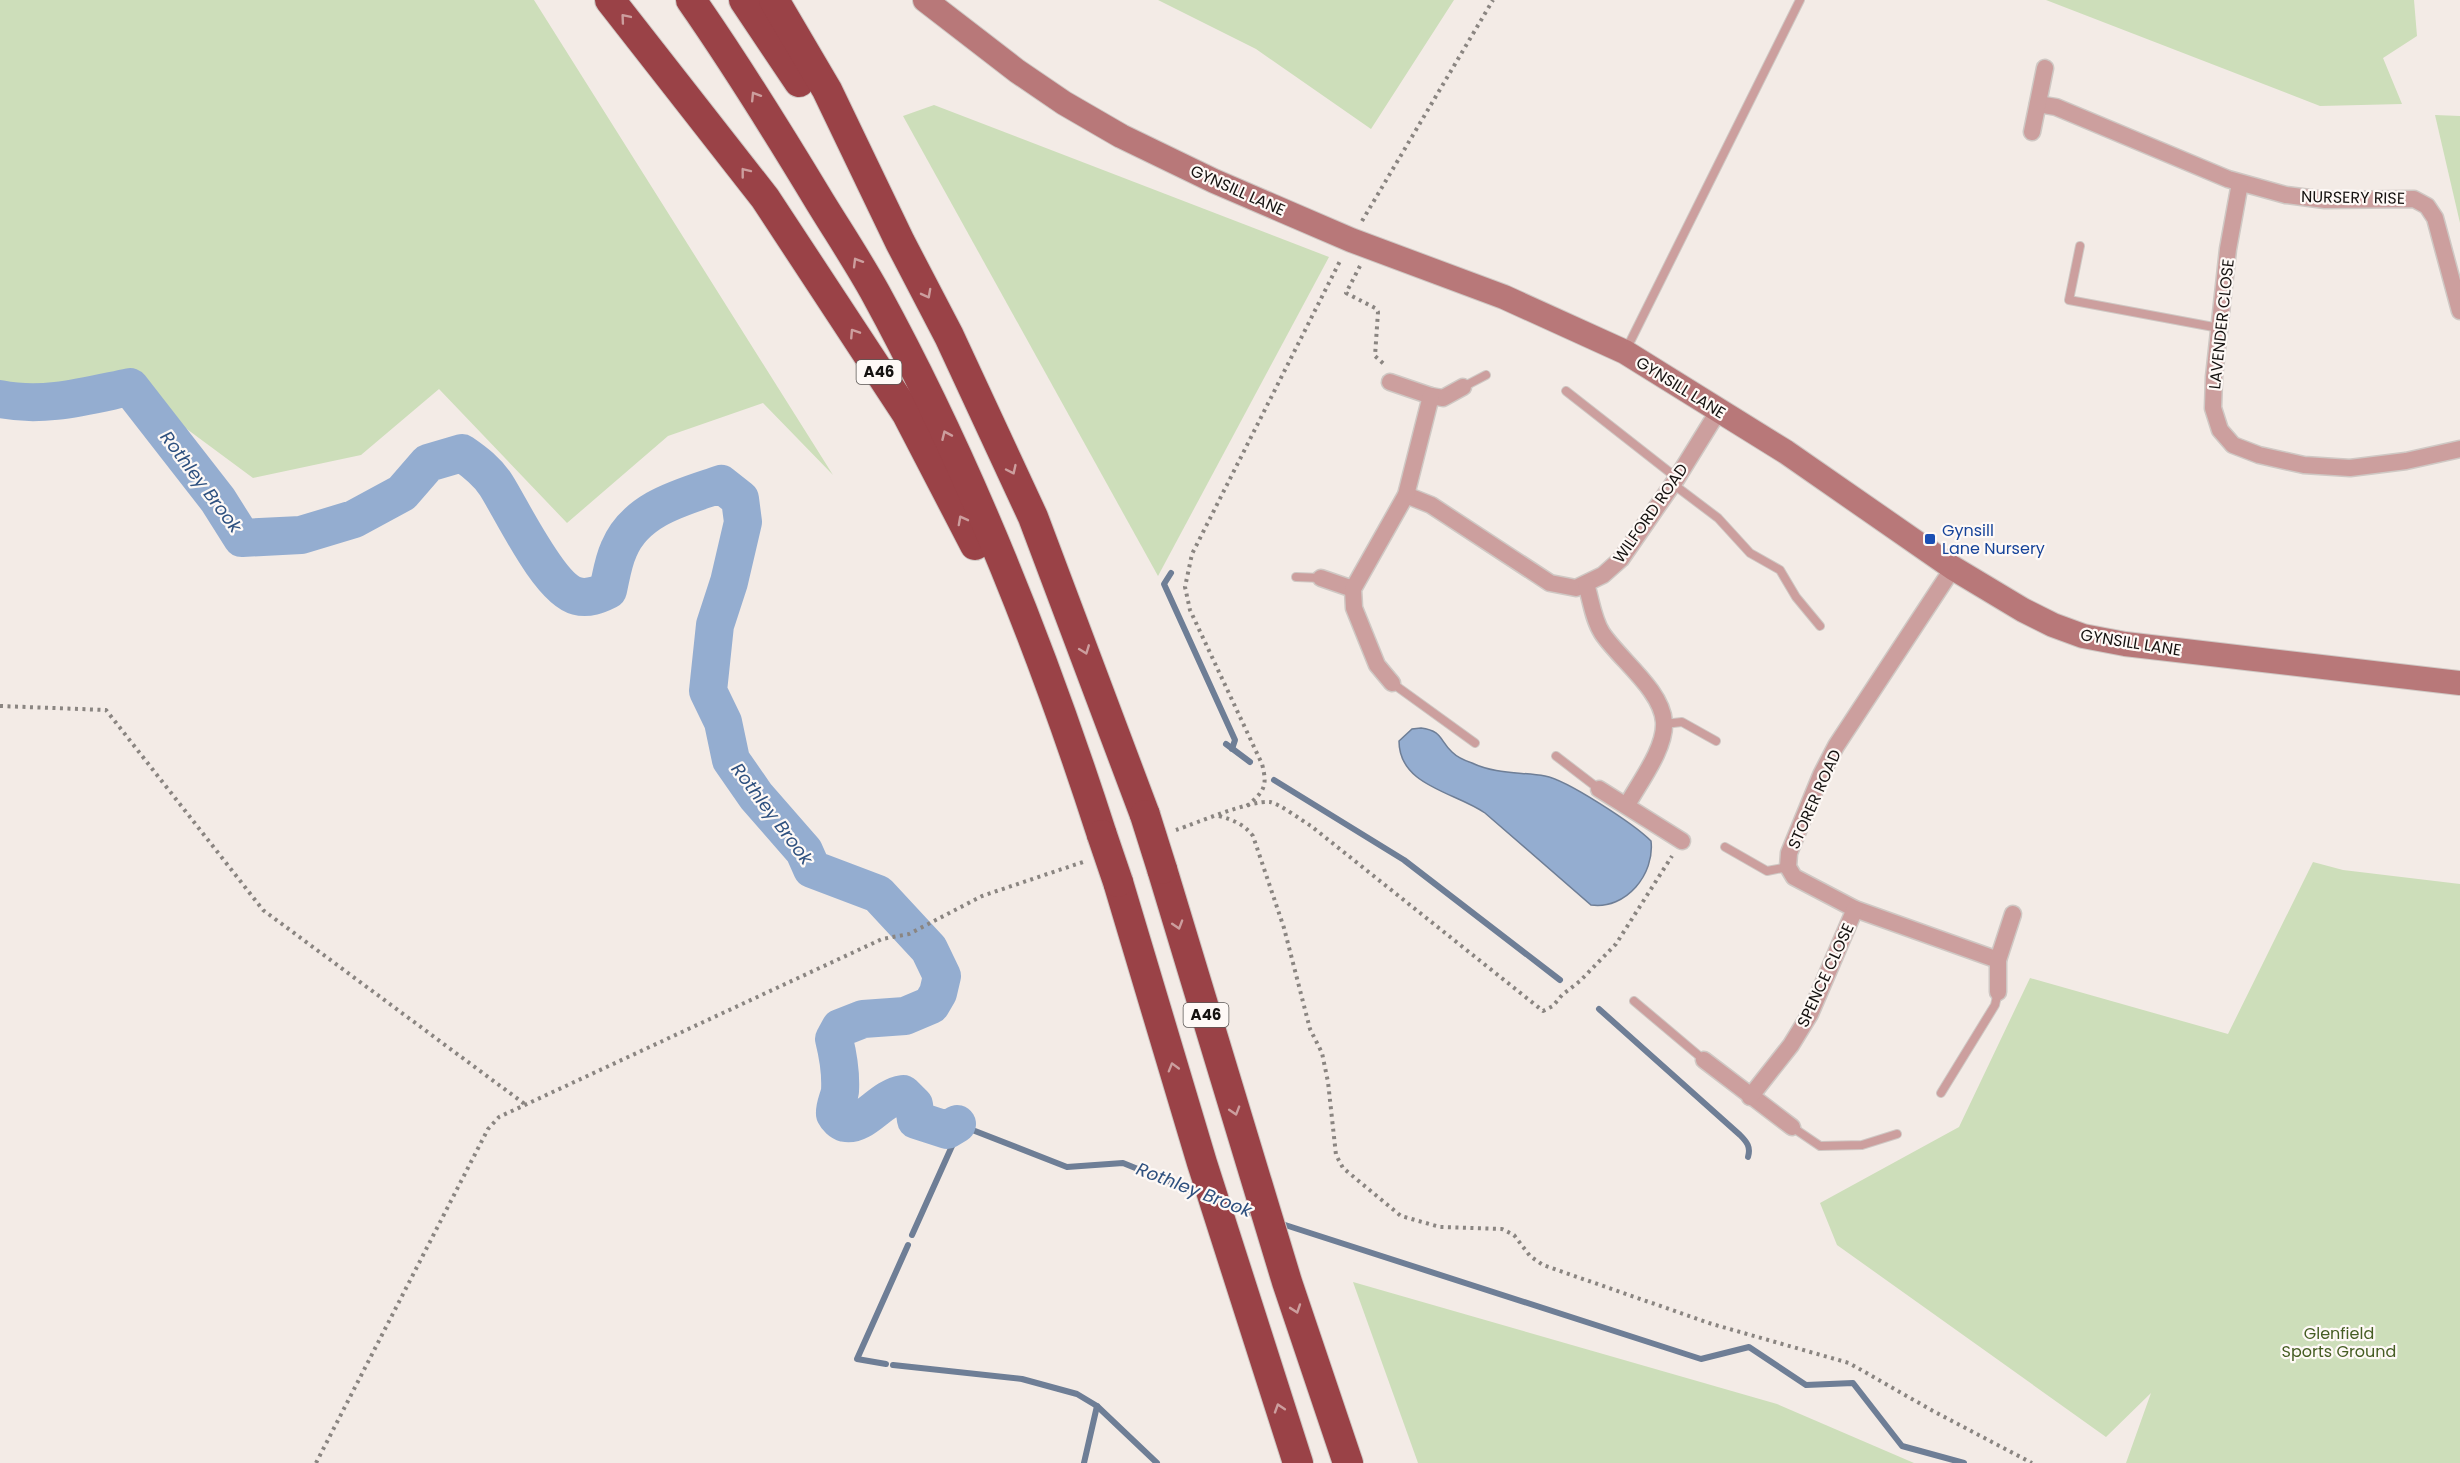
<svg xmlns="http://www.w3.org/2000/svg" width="2460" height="1463" viewBox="0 0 2460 1463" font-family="Poppins,sans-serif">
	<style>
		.green { fill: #cddeba }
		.water { fill: #94add0; stroke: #6e7e96; stroke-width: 1.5 }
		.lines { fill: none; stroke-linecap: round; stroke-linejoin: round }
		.stream { stroke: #6e7e96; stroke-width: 6 }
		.river { stroke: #94add0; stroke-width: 38 }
		.lane-casing { stroke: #cfc8c4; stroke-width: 10 }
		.street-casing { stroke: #cfc8c4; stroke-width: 19 }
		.secondary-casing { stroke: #cfc8c4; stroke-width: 26 }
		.highway-casing { stroke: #cfc8c4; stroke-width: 32 }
		.path { stroke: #8a8581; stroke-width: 4; stroke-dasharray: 3 4.5; stroke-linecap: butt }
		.lane { stroke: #cc9f9e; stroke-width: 8 }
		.street { stroke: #cc9f9e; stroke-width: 16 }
		.secondary { stroke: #b87879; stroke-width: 24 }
		.highway { stroke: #9a4247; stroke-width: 30 }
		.highway-bridge-casing { stroke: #cfc8c4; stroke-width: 32; stroke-linecap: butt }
		.highway-bridge { stroke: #9a4247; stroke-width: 30 }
		.oneway { stroke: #cc9e9e }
		.transit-dot { fill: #1a4fb4; stroke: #fef9f6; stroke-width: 2 }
		.labels { text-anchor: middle; stroke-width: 4.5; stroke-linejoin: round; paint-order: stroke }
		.shield { fill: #fef9f6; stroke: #5b5755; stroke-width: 1.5 }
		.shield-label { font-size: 15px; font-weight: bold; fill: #151210 }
		.street-label { font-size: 16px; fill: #151210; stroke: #fef9f6 }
		.transit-label { font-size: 16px; fill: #164399; stroke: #fef9f6; text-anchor: start }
		.park-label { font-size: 16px; fill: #455d23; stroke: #fef9f6 }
		.water-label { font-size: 18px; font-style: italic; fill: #2e507f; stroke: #fef9f6 }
	</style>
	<rect width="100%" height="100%" fill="#f3ebe6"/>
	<g class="green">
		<path d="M0 0H534L833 475 763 403 668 436 567 523 439 389 361 455 253 478 130 387 21 401 0 397Z"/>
		<path d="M1158 0H1454L1371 129 1256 49Z"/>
		<path d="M2046 0H2414L2417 36 2383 58 2402 104 2320 106Z"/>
		<path d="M934 105 1329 257 1158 576 903 116Z"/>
		<path d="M2435 115 2460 116V223Z"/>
		<path d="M2313 862 2343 870 2460 884V1463H2126L2151 1393 2106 1437 1837 1245 1820 1203 1959 1127 2030 978 2228 1034Z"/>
		<path d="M1353 1282 1777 1404 1914 1463H1418Z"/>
	</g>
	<path class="water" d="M1421 728C1443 731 1439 740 1452 752 1457 757 1466 761 1472 763 1495 774 1521 772 1545 776 1567 780 1634 824 1651 841 1655 874 1626 910 1591 905L1485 813C1455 792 1399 786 1399 741L1412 729Z"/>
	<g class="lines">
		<g class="stream">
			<path d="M1171 573 1164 584 1235 740 1232 749"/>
			<path d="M1226 744 1250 762"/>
			<path d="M1274 780 1404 860 1560 980"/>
			<path d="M1599 1009 1740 1135C1747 1142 1751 1147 1748 1157"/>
			<path d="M957 1124 1067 1167 1123 1163 1202 1195"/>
			<path d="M1226 1204 1256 1215"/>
			<path d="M1279 1223 1701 1359 1749 1347 1806 1385 1853 1383 1902 1446 1964 1463"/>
			<path d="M912 1235 961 1126"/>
			<path d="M886 1364 857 1359 908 1245"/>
			<path d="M893 1365 1022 1379 1077 1394 1097 1406 1157 1463"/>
			<path d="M1084 1463 1097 1406"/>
		</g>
		<path class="river" d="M0 399C44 408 86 396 130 387L218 500 242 538 301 535 354 519 402 493 428 463 462 453C475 462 487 471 496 485 512 510 549 589 577 596 588 599 598 595 608 590 611 577 613 562 619 549 636 508 683 497 721 484L740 499 743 522 729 582 715 625 708 691 723 722 731 760 756 796 804 851 812 869 878 894 929 949 942 976 938 993 931 1005 905 1016 863 1019 840 1028 834 1039C838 1055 841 1074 840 1091 839 1098 834 1107 835 1114 837 1118 841 1122 845 1123 864 1127 881 1097 903 1094L914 1105 916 1120 947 1130 957 1124"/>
		<g class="lane-casing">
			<g id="lane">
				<path d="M2080 246 2069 300 2219 328"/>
				<path d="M1625 352 1800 0"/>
				<path d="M1463 387 1486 375"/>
				<path d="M1566 391 1677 478"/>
				<path d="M1673 484 1718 518 1750 553 1780 570 1796 597 1820 626"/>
				<path d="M1296 577 1321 578"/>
				<path d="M1392 683 1475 743"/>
				<path d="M1664 724 1682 722 1716 741"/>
				<path d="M1556 756 1599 789"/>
				<path d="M1725 847 1767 871 1788 867"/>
				<path d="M1634 1001 1704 1060"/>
				<path d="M1941 1093 1995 1005 1998 992"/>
				<path d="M1792 1127 1820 1146 1862 1145 1897 1134"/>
			</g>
		</g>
		<g class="street-casing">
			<g id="street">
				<path d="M2038 104 2056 107 2228 179 2286 195 2325 200 2414 199 2427 206 2435 218 2460 311"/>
				<path d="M2032 132 2045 68"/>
				<path d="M2240 183 2228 249 2214 377 2213 408 2220 430 2233 445 2259 455 2304 465 2350 468 2406 461 2460 449"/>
				<path d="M1390 382 1431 396 1443 398 1463 387"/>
				<path d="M1406 495 1431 505 1550 583 1576 588 1603 575 1621 559 1677 478 1719 410"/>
				<path d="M1953 568 1836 746 1821 775 1789 853 1788 867 1794 877 1855 909 1998 960"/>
				<path d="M1321 578 1353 589"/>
				<path d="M1586 584C1591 600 1593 619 1602 633 1619 659 1662 690 1664 722 1666 748 1639 783 1627 805"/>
				<path d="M1392 683 1377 665 1354 608 1353 589 1406 495 1431 396"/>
				<path d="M1599 789 1682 841"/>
				<path d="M1998 992V960L2013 914"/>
				<path d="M1704 1060 1792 1127"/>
				<path d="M1750 1097 1791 1045 1810 1014 1855 909"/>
			</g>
		</g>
		<g class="secondary-casing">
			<path id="secondary" d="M925 0 1017 71 1064 103 1121 136 1214 181 1351 240 1504 297 1625 352 1786 452 1953 568 2023 610 2053 625 2083 636 2125 644 2460 683"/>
		</g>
		<g class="highway-casing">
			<g id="highway">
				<path d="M610 0 765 198 907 414 975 545"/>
				<path d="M691 0C737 66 779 134 820 202 839 233 859 263 876 294 970 466 1042 649 1102 835"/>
				<path d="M744 0 799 82"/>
				<path d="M774 0 827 90 900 242 949 336 1033 517 1145 815"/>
				<path d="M1162 869 1287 1282 1348 1463"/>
				<path d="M1118 882 1202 1163 1298 1463"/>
			</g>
		</g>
		<g class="path">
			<path d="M1362 221 1493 0"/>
			<path d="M1360 266 1346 293 1375 308 1378 312 1375 356 1386 366"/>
			<path d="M0 706 106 710 263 910 526 1105"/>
			<path d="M1247 806C1264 791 1268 787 1262 764L1190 610 1185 587 1192 554 1341 259"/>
			<path d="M1219 816C1233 820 1244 824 1253 836L1284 928 1310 1029 1322 1053 1328 1082 1336 1155 1343 1168 1401 1216 1440 1227 1502 1229 1514 1235 1530 1256 1543 1265 1712 1324 1849 1363 1933 1411 2032 1463"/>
			<path d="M1176 830C1197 823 1250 800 1270 802 1280 804 1301 820 1311 826L1543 1011 1553 1006 1562 995 1580 981 1616 944 1672 856"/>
			<path d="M316 1463 488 1129 499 1117 882 939 909 934 982 896 1086 861"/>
		</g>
		<use href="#lane" class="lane"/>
		<use href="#street" class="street"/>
		<use href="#secondary" class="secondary"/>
		<use href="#highway" class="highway"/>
		<g class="highway-bridge-casing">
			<g id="highway-bridge">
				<path d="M1145 815 1162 869"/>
				<path d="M1102 835 1118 882"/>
			</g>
		</g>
		<use href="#highway-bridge" class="highway-bridge"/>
	</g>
	<defs><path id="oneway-chevron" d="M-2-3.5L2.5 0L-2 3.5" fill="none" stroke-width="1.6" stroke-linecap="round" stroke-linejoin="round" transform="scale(1.5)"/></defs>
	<g class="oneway">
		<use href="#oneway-chevron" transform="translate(625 18) rotate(-130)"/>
		<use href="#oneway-chevron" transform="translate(755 96) rotate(-122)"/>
		<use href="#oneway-chevron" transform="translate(745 172) rotate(-128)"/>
		<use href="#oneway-chevron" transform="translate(857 262) rotate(-121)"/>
		<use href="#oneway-chevron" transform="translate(927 294) rotate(62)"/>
		<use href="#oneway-chevron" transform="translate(854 333) rotate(-123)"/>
		<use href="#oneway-chevron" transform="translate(946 435) rotate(-114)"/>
		<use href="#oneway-chevron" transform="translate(1012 470) rotate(65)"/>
		<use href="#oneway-chevron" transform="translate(962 520) rotate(-118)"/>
		<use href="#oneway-chevron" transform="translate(1085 650) rotate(69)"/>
		<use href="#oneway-chevron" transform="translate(1178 925) rotate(73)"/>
		<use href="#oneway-chevron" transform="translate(1173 1067) rotate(-106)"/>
		<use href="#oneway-chevron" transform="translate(1235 1111) rotate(73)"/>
		<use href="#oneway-chevron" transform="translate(1296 1309) rotate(71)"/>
		<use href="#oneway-chevron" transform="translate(1279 1408) rotate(-108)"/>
	</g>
	<rect class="transit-dot" x="1924" y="533" width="12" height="12" rx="3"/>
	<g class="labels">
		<g class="shield">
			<rect x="856.5" y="360" width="45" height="24" rx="4.5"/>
			<rect x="1183.5" y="1003" width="45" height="24" rx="4.5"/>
		</g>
		<g class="shield-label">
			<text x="879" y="377">A46</text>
			<text x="1206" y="1020">A46</text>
		</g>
		<g class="street-label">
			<text transform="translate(1238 190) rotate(24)" y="6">GYNSILL LANE</text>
			<text transform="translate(2353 197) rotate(1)" y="6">NURSERY RISE</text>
			<text transform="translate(2221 324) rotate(-84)" y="6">LAVENDER CLOSE</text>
			<text transform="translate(1681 387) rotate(32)" y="6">GYNSILL LANE</text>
			<text transform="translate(1650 513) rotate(-55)" y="6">WILFORD ROAD</text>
			<text transform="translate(2131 642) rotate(9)" y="6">GYNSILL LANE</text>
			<text transform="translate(1814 799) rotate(-66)" y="6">STORER ROAD</text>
			<text transform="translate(1825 975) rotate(-65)" y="6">SPENCE CLOSE</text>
		</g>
		<g class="transit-label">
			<text x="1942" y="536">Gynsill<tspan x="1942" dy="18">Lane Nursery</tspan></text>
		</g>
		<g class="park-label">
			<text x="2339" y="1339">Glenfield<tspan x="2339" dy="18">Sports Ground</tspan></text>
		</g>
		<g class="water-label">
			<text transform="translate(201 482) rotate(53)" y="6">Rothley Brook</text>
			<text transform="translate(772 814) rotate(53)" y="6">Rothley Brook</text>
			<text transform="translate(1194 1190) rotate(21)" y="6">Rothley Brook</text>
		</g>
	</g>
</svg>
